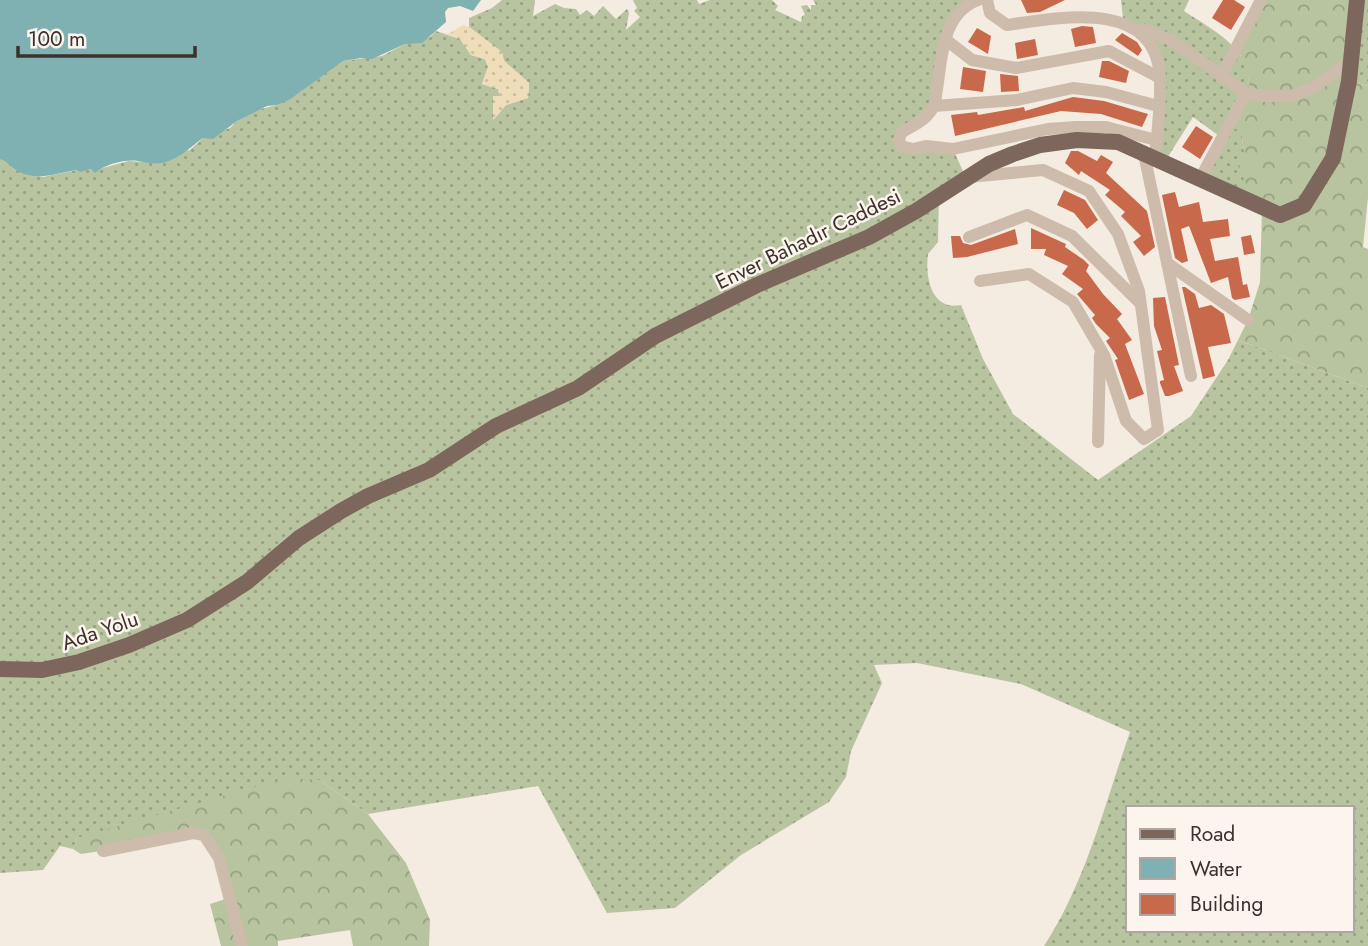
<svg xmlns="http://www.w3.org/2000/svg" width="1368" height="946" viewBox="0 0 1368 946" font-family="Jost,sans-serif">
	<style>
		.grass { fill: url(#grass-dots); fill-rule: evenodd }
		.forest { fill: url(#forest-crowns) }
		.sand { fill: url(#sand-dots) }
		.water { fill: #7fb0b2 }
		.building { fill: #c8694b }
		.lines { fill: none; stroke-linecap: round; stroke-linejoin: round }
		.minor { stroke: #cdbbac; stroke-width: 12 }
		.major { stroke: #7d675c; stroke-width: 16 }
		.labels { text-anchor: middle; stroke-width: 5; stroke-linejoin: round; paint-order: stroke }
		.street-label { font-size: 21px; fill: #3b302b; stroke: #fbf5ee }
	</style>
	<defs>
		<pattern id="grass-dots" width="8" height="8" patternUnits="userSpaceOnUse" patternTransform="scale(1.75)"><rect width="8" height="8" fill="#b8c4a0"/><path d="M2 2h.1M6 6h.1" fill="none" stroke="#97a083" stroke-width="1.8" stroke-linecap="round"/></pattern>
		<pattern id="forest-crowns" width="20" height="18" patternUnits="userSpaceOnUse" patternTransform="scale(1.75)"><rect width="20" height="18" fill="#b8c4a0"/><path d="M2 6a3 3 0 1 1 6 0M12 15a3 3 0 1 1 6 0" fill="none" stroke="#97a083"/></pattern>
		<pattern id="sand-dots" width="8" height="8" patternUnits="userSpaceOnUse" patternTransform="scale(1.75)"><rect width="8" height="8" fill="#efdcb8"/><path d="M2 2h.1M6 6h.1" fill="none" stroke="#cebd9e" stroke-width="1.8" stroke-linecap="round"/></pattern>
	</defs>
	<rect width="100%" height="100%" fill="#f4ebe1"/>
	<g class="grass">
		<path d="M502 0H535L533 16 555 4 564 8 576 9 580 15 587 10 594 16 603 6 616 19 627 9 629 13 626 30 640 17 634 11 637 8 633 0H697L699 4 710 0H772L778 6 775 10 801 22 802 16 805 15 801 6 807 5 811 10V5H816L813 0H978L954 17 934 106 907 130 901 146 953 149 966 178 939 196 938 242 928 254C925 277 931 311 961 305L983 359 1013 414 1098 480 1191 416 1228 360 1238 340 1368 388V946H1044C1086 882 1105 803 1130 732L1021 684 917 663 874 665 882 683 851 751 846 777 829 802 741 855 675 908 607 913 538 786 368 814 319 780 77 838 73 849 60 846 43 870 0 873V159H5L15 170 43 177 77 170 99 169 129 161 144 162 190 150 203 138 230 128 237 121 257 110 277 105 300 92 324 73 343 61 382 56 405 44 430 37 436 31 460 39 471 55 485 59 488 67 482 84 498 89 500 97H493L494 119 506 105 528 98 529 83 504 61 502 52 469 27V18L492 8ZM1128 808H1352V930H1128Z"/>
		<path d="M1121 0H1189L1184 11C1214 31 1252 48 1249 90 1249 105 1241 119 1242 133 1243 159 1254 183 1262 207L1200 179 1222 138 1193 117 1164 163 1155 159V49L1123 18Z"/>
		<path d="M1357 0H1368V86L1349 81Z"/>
	</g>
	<g class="forest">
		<path d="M1257 0H1357L1349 81 1368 86V197L1363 247 1368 249V388L1238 340 1248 320 1260 282 1262 207 1246 184 1238 166 1244 152 1241 130 1228 128C1254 87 1255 92 1237 47Z"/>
		<path d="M286 778 319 780 368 814 406 863 430 920 429 946H353L350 930 278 941V946H221L210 904 229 898 204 835 81 854 73 849 77 838Z"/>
	</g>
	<path class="sand" d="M463 25 469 27 502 52 504 61 529 83 528 98 506 105 493 120V96H500L498 89 482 84 488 67 485 59 471 55 460 39 444 34 450 33Z"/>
	<path class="water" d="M0 0H481L473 11 460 6 448 8 445 12 446 22 422 43 405 44 372 59 361 58 343 61 289 100 277 105 267 106 237 121 213 139 203 138C190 147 183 156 166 162 154 165 149 163 138 161 126 159 105 164 95 173L91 169 80 172 77 170C56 173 41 181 19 172 11 168 8 161 0 159Z"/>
	<g class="building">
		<path d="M1021 0H1065L1040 12 1027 13Z"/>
		<path d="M1223 0H1234L1245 7 1231 30 1212 18Z"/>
		<path d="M1082 26 1093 27 1096 43 1075 47 1071 29Z"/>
		<path d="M977 28 991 36 988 54 968 42Z"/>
		<path d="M1122 33 1137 42 1142 50 1138 56 1115 40Z"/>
		<path d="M1035 39 1038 55 1017 59 1015 43Z"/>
		<path d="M1102 61H1109L1129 71 1126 83 1099 77Z"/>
		<path d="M963 67 986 71 983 92 960 89Z"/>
		<path d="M1000 74 1018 76 1019 91 1001 92Z"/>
		<path d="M1073 97 1104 101 1148 114 1142 127 1101 114 1061 111 955 136 951 115 977 112 978 115 1024 107 1025 111Z"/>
		<path d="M1196 126 1213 137 1200 159 1182 147Z"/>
		<path d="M1071 151H1078L1097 161 1101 155 1113 162 1106 173 1147 211 1155 247 1144 256 1133 242 1141 236 1121 216 1125 212 1105 195 1110 190 1081 171 1079 175 1065 163Z"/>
		<path d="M1064 190 1085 200 1098 220 1087 229 1074 213 1057 205Z"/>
		<path d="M1175 192 1179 207 1199 202 1203 222 1228 219 1230 236 1210 239 1215 261 1238 257 1243 285 1247 284 1250 297 1235 300 1232 298 1228 277 1211 283 1189 226 1181 229 1188 261 1182 263 1175 258 1162 195Z"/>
		<path d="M1031 228 1066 244 1065 247 1084 260 1089 265 1086 271 1103 294 1122 314 1117 319 1132 340 1125 344 1144 394 1129 400 1115 360 1118 359 1106 341 1110 338 1096 324 1092 318 1095 315 1077 294 1083 289 1062 274 1068 266 1044 255 1046 249H1031Z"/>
		<path d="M1015 229 1018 244 967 257 953 258 951 236H960L963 243 971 245Z"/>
		<path d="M1251 235 1255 253 1244 255 1241 237Z"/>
		<path d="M1182 287H1185L1195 294 1199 308 1211 305 1224 314 1231 343 1208 347 1215 376 1203 379Z"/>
		<path d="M1165 297 1179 365 1174 366 1183 391 1169 396H1165L1160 383V381L1164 380 1157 351 1162 350 1154 326 1153 298Z"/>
	</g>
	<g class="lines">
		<g class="minor">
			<path d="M978 0C942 13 942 57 937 89 936 94 936 101 934 105 928 120 913 125 901 133L899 140 901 146 913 149 926 146 953 149 1048 129 1076 127H1106L1156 140"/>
			<path d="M987 0 990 13 1007 25C1066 16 1157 0 1160 79 1161 105 1157 133 1155 159"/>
			<path d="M1143 29 1171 40 1246 93 1263 96H1292L1316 86 1351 60"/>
			<path d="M945 39 972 60 1016 68 1109 51 1160 78"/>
			<path d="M1221 77 1261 0"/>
			<path d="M934 106 1017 100 1073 88 1106 92 1158 106"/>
			<path d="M1144 154 1191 376"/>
			<path d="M969 177 1043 170 1089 191 1118 234 1139 291 1158 430 1144 439 1126 421 1104 355 1073 302 1029 274 980 281"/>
			<path d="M1200 179 1246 93"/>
			<path d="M969 237 1027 215 1072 236 1140 303"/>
			<path d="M1167 263 1248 320"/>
			<path d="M1098 442 1100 355"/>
			<path d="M103 851 193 833 204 835 219 858 242 946"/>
		</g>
		<path class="major" d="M0 669 42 670 79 662 129 645 187 620 247 582 299 538 341 511 368 496 429 470 496 426 578 388 655 336 757 285 869 237 916 211 989 164 1013 154 1040 145 1077 140 1118 142 1280 215 1304 205 1333 158 1349 81 1357 0"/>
	</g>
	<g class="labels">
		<g class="street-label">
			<text transform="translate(808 239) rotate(-26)" y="7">Enver Bahadır Caddesi</text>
			<text transform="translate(100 631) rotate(-19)" y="7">Ada Yolu</text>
		</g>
	</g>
	<rect x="1126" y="806" width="228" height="126" fill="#fbf5ee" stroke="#aea6a0" stroke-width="2"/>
	<rect x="1140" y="829" width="35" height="10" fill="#7d675c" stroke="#aea6a0" stroke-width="2"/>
	<text x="1190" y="841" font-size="21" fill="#3b302b">Road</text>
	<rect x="1140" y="858" width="35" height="21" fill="#7fb0b2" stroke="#aea6a0" stroke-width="2"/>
	<text x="1190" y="876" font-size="21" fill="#3b302b">Water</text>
	<rect x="1140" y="894" width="35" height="21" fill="#c8694b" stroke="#aea6a0" stroke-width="2"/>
	<text x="1190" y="911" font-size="21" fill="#3b302b">Building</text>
	<path d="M18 46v10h177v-10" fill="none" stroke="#3b302b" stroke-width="3.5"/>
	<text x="28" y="46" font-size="21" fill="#3b302b" stroke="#fbf5ee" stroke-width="5" paint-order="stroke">100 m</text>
</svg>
